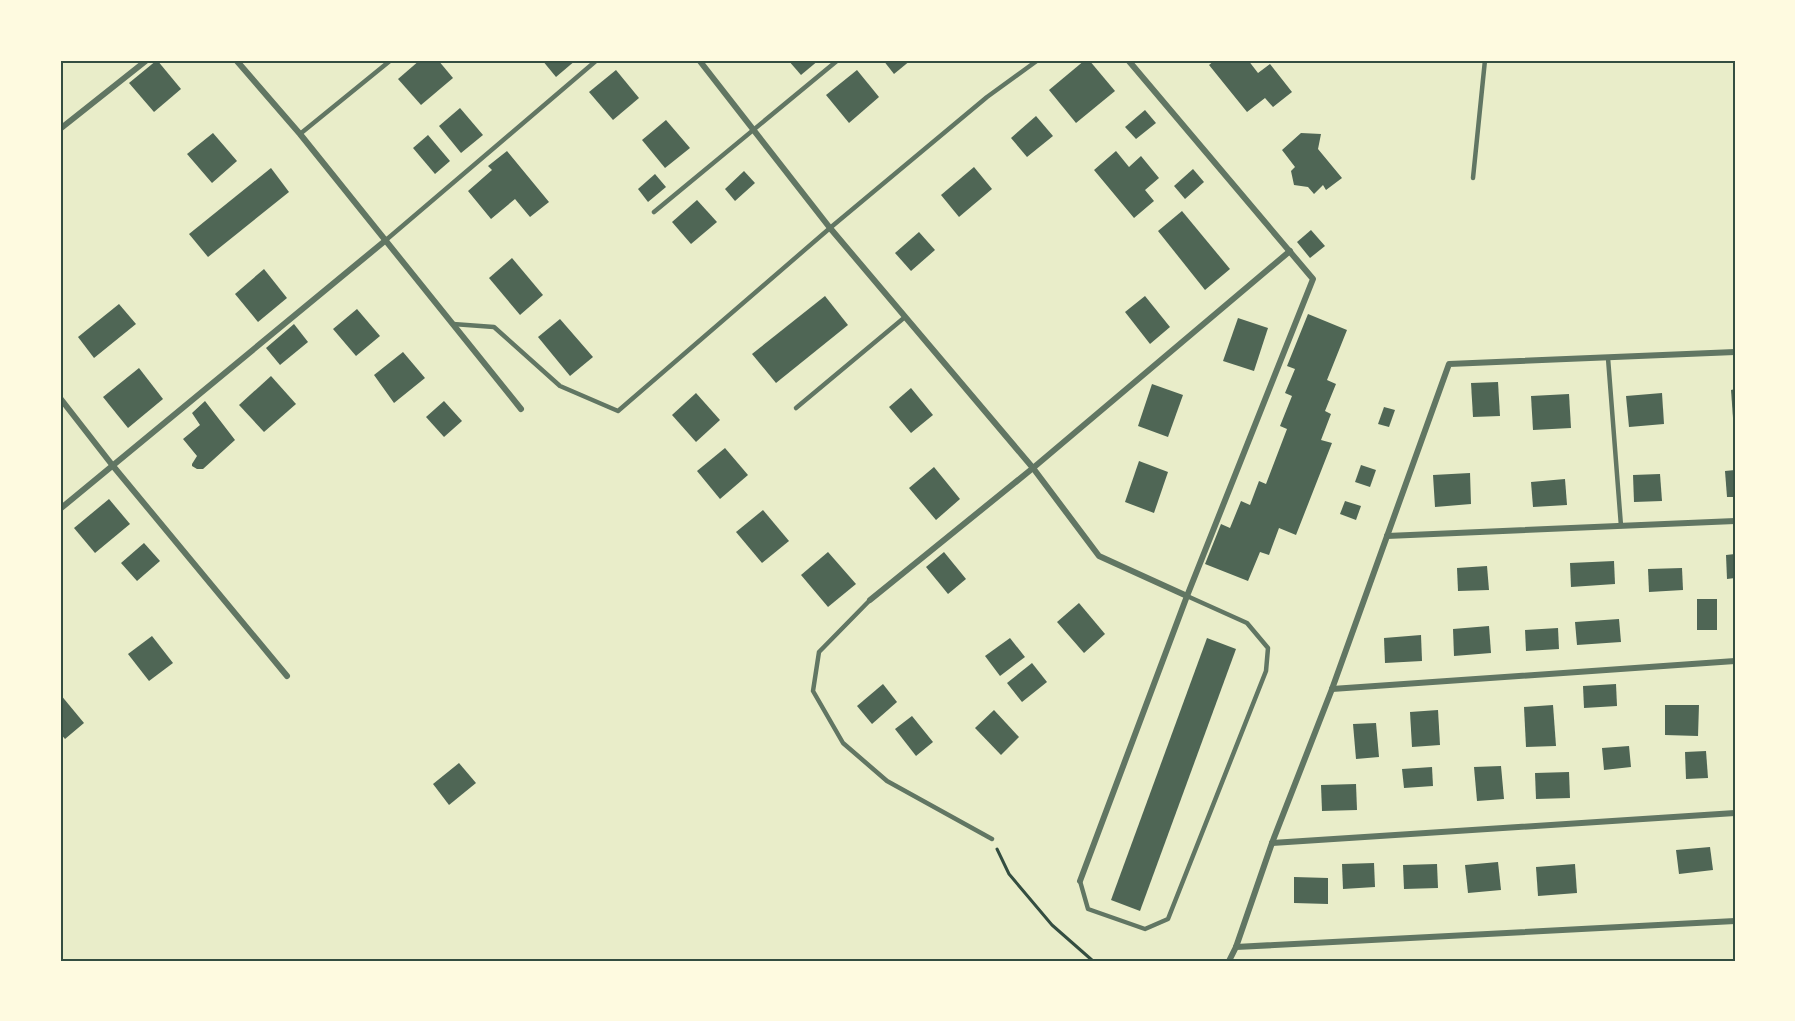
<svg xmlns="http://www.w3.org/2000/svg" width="1795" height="1021" viewBox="0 0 1795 1021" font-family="Commissioner,sans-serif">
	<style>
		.building { fill: #4f6655 }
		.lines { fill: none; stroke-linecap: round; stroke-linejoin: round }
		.path { stroke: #344e41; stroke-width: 3 }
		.service { stroke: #617663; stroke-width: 4.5 }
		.minor { stroke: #617663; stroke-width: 6 }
		.neatline { fill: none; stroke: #344e41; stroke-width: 2 }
	</style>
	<rect width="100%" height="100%" fill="#e9edc9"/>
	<g class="building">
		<path d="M157 60 181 89 154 112 129 83Z"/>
		<path d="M420 60H438L453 78 421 105 398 79Z"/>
		<path d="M542 60H576L556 77Z"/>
		<path d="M788 60H819L801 75Z"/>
		<path d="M883 60H911L894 74Z"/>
		<path d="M1085 60H1089L1115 91 1076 123 1049 90Z"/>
		<path d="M1215 60H1248L1258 73 1270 64 1292 92 1273 107 1265 98 1247 112 1209 65Z"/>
		<path d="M616 70 639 98 613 120 589 92Z"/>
		<path d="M857 70 879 97 849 123 826 95Z"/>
		<path d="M460 108 483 135 461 153 439 126Z"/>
		<path d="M1145 110 1156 123 1136 139 1125 127Z"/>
		<path d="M1036 116 1053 136 1027 157 1011 138Z"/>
		<path d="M666 120 690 148 665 168 642 140Z"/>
		<path d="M213 133 237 161 212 183 187 154Z"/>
		<path d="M1301 133 1321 134 1318 149 1342 178 1326 190 1323 185 1314 194 1308 187 1294 185 1291 171 1295 167 1282 150Z"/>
		<path d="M428 135 450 161 435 174 413 148Z"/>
		<path d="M507 151 549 202 530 217 515 199 491 219 468 191 492 170 488 166Z"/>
		<path d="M1116 151 1129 167 1141 156 1159 178 1145 190 1154 201 1134 218 1094 170Z"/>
		<path d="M974 167 992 189 959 217 941 195Z"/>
		<path d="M271 168 289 192 208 257 189 234Z"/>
		<path d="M1193 169 1204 182 1185 199 1174 186Z"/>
		<path d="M744 171 755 183 735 201 725 189Z"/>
		<path d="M655 174 666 187 648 202 638 189Z"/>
		<path d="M697 200 717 222 691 244 672 222Z"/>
		<path d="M1182 211 1230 269 1205 290 1158 231Z"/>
		<path d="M1311 230 1325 246 1310 258 1297 242Z"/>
		<path d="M919 232 935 250 911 271 895 253Z"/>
		<path d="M512 258 543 295 520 315 489 278Z"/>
		<path d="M264 269 287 298 258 322 235 294Z"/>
		<path d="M825 296 848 325 776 383 752 354Z"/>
		<path d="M1145 296 1170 327 1150 344 1125 312Z"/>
		<path d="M119 304 136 324 94 358 78 337Z"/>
		<path d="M357 309 380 336 356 356 333 329Z"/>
		<path d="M1308 314 1347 330 1327 380 1336 384 1325 411 1331 414 1321 440 1332 443 1296 535 1279 528 1269 555 1260 552 1248 581 1205 564 1221 524 1230 528 1241 501 1250 505 1259 481 1266 484 1287 429 1280 426 1292 396 1285 393 1295 369 1287 366Z"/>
		<path d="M1238 318 1268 328 1254 371 1223 361Z"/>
		<path d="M560 319 593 357 570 376 538 337Z"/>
		<path d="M294 324 308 342 280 365 266 348Z"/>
		<path d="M403 352 425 378 394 403 374 375Z"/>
		<path d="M139 368 163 399 128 428 103 397Z"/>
		<path d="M271 376 296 404 264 432 239 405Z"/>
		<path d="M1498 382 1500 416 1473 417 1471 383Z"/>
		<path d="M1152 384 1183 395 1168 437 1138 426Z"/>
		<path d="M911 388 933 415 911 433 889 407Z"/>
		<path d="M1735 389V418H1733L1731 390Z"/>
		<path d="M696 393 720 420 696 442 672 415Z"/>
		<path d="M1662 393 1664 424 1629 427 1626 396Z"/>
		<path d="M1569 394 1571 428 1533 430 1531 396Z"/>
		<path d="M205 401 235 440 203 469H197L192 466V464L197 456 183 439 200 425 192 413Z"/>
		<path d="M444 401 462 421 444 437 426 417Z"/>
		<path d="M1384 407 1395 410 1389 427 1378 424Z"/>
		<path d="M725 448 748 475 720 499 697 471Z"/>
		<path d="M1139 461 1168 472 1154 513 1125 502Z"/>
		<path d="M1361 465 1376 470 1370 487 1355 482Z"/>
		<path d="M934 467 960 499 936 520 909 488Z"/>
		<path d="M1735 470V497H1727L1725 471Z"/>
		<path d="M1470 473 1471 504 1435 507 1433 475Z"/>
		<path d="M1660 474 1662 501 1634 502 1633 475Z"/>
		<path d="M1565 479 1567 505 1533 507 1531 482Z"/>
		<path d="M109 499 130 524 95 553 74 528Z"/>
		<path d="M1345 501 1361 506 1356 520 1340 514Z"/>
		<path d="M763 510 789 541 762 563 736 532Z"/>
		<path d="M144 543 160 561 137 581 121 563Z"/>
		<path d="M828 552 856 584 828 607 801 575Z"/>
		<path d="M944 552 966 579 948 594 926 567Z"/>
		<path d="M1735 554V578L1727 579 1726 555Z"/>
		<path d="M1614 561 1615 584 1571 587 1570 563Z"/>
		<path d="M1487 566 1489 590 1458 591 1457 568Z"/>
		<path d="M1682 568 1683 590 1649 592 1648 569Z"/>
		<rect x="1697" y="599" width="20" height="31"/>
		<path d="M1079 603 1105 634 1084 653 1057 622Z"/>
		<path d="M1619 619 1621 642 1577 645 1575 622Z"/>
		<path d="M1489 626 1491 653 1454 656 1453 629Z"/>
		<path d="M1558 628 1559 649 1526 651 1525 630Z"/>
		<path d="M1421 635 1422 661 1385 663 1384 638Z"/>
		<path d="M152 636 173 663 149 681 128 654Z"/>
		<path d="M1010 638 1025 657 1000 676 985 656Z"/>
		<path d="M1207 638 1236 649 1140 911 1111 900Z"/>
		<path d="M1032 663 1047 682 1022 702 1007 683Z"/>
		<path d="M883 684 897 702 872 724 857 706Z"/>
		<path d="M1616 684 1617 706 1584 708 1583 686Z"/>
		<path d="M60 694 84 723 65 739 60 733Z"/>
		<path d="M1553 705 1556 746 1526 747 1524 707Z"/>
		<path d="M1665 705H1699L1698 736 1665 735Z"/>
		<path d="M994 710 1019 737 1001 755 975 728Z"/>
		<path d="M1438 710 1440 745 1412 747 1410 712Z"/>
		<path d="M912 716 933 742 916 756 895 729Z"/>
		<path d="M1376 723 1379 757 1356 759 1353 724Z"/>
		<path d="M1629 746 1631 767 1604 770 1602 748Z"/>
		<path d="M1706 751 1708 778 1686 779 1685 752Z"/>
		<path d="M459 763 476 783 449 805 433 784Z"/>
		<path d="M1501 766 1504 799 1477 801 1474 767Z"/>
		<path d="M1432 767 1433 786 1404 788 1402 769Z"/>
		<path d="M1569 772 1570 798 1536 799 1535 773Z"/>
		<path d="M1356 784 1357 810 1322 811 1321 785Z"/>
		<path d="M1710 847 1713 870 1679 874 1676 850Z"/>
		<path d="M1498 862 1501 890 1468 893 1465 865Z"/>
		<path d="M1374 863 1375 887 1343 889 1342 864Z"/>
		<path d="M1437 864 1438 888 1404 889 1403 865Z"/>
		<path d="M1575 864 1577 893 1538 896 1536 867Z"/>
		<path d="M1294 877 1328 878V904L1294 903Z"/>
	</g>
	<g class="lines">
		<path class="path" d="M997 849 1009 874 1052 925 1093 961"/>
		<g class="service">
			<path d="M300 134 391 60"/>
			<path d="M1473 178 1485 60"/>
			<path d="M654 212 838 60"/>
			<path d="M386 240 597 60"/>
			<path d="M453 324 494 327 560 386 618 411 830 228 987 97 1038 60"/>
			<path d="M1608 358 1621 526"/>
			<path d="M796 408 905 317"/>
			<path d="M870 600 819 652 813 691 843 743 887 781 992 839"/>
			<path d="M1080 881 1088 909 1145 929 1168 919 1266 671 1268 648 1247 623 1187 596"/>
		</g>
		<g class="minor">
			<path d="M236 60 300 134 521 409"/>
			<path d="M699 60 830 228 1033 468 1099 556 1187 596"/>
			<path d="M60 129 147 60"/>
			<path d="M60 398 113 466 287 676"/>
			<path d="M60 509 386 240"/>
			<path d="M1387 536 1735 521"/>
			<path d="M870 600 1033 468 1290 251"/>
			<path d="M1332 689 1735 661"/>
			<path d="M1272 843 1735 813"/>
			<path d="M1080 881 1187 596 1313 279 1128 60"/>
			<path d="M1236 947 1735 921"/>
			<path d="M1229 961 1236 947 1272 843 1332 689 1449 364 1735 352"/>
		</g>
	</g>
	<rect width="1795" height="1021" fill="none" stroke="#fefae0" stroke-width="123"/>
	<rect x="62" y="62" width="1672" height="898" class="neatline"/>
</svg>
